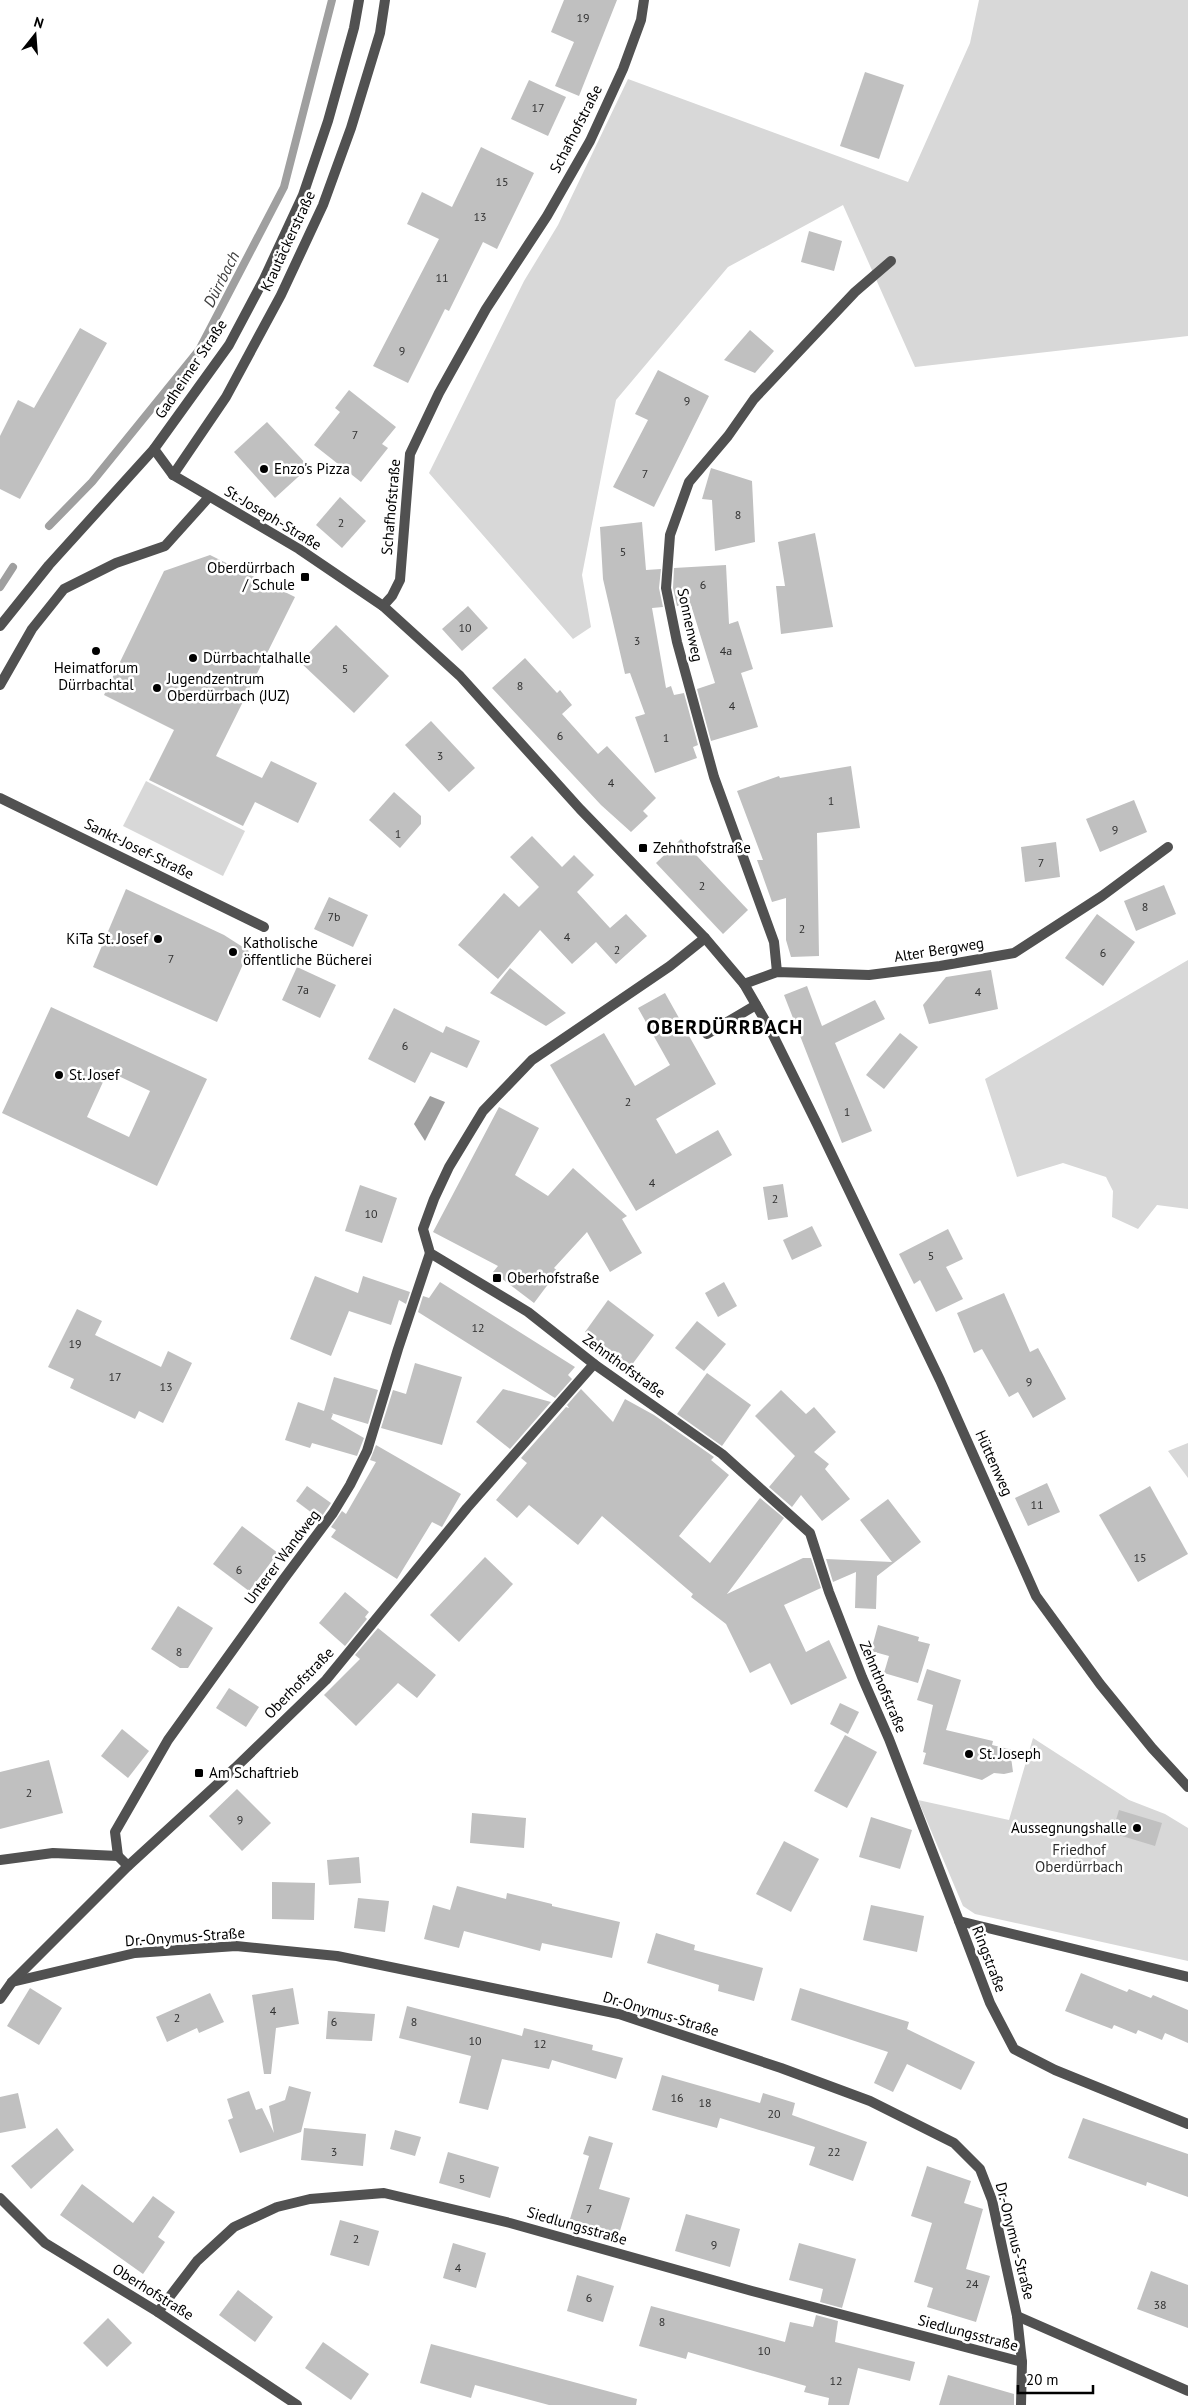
<svg xmlns="http://www.w3.org/2000/svg" width="1188" height="2405" viewBox="0 0 1188 2405" font-family="'PT Sans',sans-serif">
	<style>
		.green { fill: #d8d8d8 }
		.water { fill: #9f9f9f }
		.lines { fill: none; stroke-linecap: round; stroke-linejoin: round }
		.stream { stroke: #9f9f9f; stroke-width: 8 }
		.building { fill: #c0c0c0; fill-rule: evenodd }
		.minor { stroke: #515151; stroke-width: 10 }
		.tertiary { stroke: #515151; stroke-width: 10 }
		.poi-dot { fill: #000; stroke: #fff; stroke-width: 2 }
		.labels { text-anchor: middle; stroke-width: 5; stroke-linejoin: round; paint-order: stroke }
		.number-label { font-size: 12px; fill: #303030 }
		.street-label { font-size: 15px; fill: #000; stroke: #fff }
		.poi-label { font-size: 15px; fill: #000; stroke: #fff; text-anchor: start }
		.park-label { font-size: 15px; fill: #2f2f2f; stroke: #fff }
		.water-label { font-size: 16px; font-style: italic; fill: #404040; stroke: #fff }
		.district-label { font-size: 20px; font-weight: bold; letter-spacing: 1px; fill: #000; stroke: #fff }
	</style>
	<rect width="100%" height="100%" fill="#fff"/>
	<g class="green">
		<path d="M979 0H1188V336L915 367 843 205 728 267 616 400 582 575 591 627 573 639 429 473 524 281 558 225 628 79 908 182 970 43Z"/>
		<path d="M146 781 245 831 223 876 123 826Z"/>
		<path d="M1188 960V1209L1157 1205 1138 1229 1112 1217 1113 1191 1106 1177 1063 1163 1017 1177 985 1079Z"/>
		<path d="M1188 1443V1478L1168 1451Z"/>
		<path d="M1033 1738 1129 1800 1165 1814 1188 1828V1961L975 1914 963 1906 918 1800 1009 1820Z"/>
	</g>
	<path class="water" d="M430 1096 445 1102 425 1141 414 1124Z"/>
	<g class="lines">
		<g class="stream">
			<path d="M49 526 92 482 199 350 284 187 332 0"/>
			<path d="M0 587 13 567"/>
		</g>
	</g>
	<g class="building">
		<path d="M564 0H617L579 96 555 86 574 42 551 32Z"/>
		<path d="M865 72 904 85 879 159 840 146Z"/>
		<path d="M529 80 566 97 548 136 511 119Z"/>
		<path d="M481 147 534 173 497 249 483 242 449 311 445 309 408 383 373 366 439 239 407 224 422 192 452 207Z"/>
		<path d="M809 231 842 241 834 271 801 262Z"/>
		<path d="M80 328 107 343 20 499 0 489V436L18 400 34 408Z"/>
		<path d="M750 330 774 351 755 373 724 360Z"/>
		<path d="M658 370 709 396 654 507 613 487 648 420 635 414Z"/>
		<path d="M349 390 396 427 382 444 388 448 361 482 314 445 340 412 335 408Z"/>
		<path d="M267 422 309 467 275 498 234 452Z"/>
		<path d="M711 468 752 481 755 542 715 551 712 500 702 499Z"/>
		<path d="M340 497 366 521 342 548 316 525Z"/>
		<path d="M642 522 646 570 661 569 659 588 663 607 652 608 666 688 671 686 674 695 684 693 698 745 693 747 697 758 655 773 635 717 645 714 630 673 625 674 603 579 600 527Z"/>
		<path d="M815 533 833 627 781 634 776 586H785L778 542Z"/>
		<path d="M210 555 295 597 216 756 262 778 271 761 317 783 298 823 255 802 243 826 149 780 174 730 104 695 164 571Z"/>
		<path d="M726 565 729 624 738 621 753 669 741 673 758 727 711 741 697 689 715 683 691 605 677 606 673 588 674 568Z"/>
		<path d="M468 606 488 628 462 651 442 629Z"/>
		<path d="M336 625 389 676 354 713 300 662Z"/>
		<path d="M525 658 557 693 560 690 572 705 562 714 598 754 607 746 656 798 643 811 648 816 631 832 601 805 492 688Z"/>
		<path d="M431 721 475 768 449 792 405 745Z"/>
		<path d="M851 766 860 828 817 833 819 956 791 957 786 940V898L772 902 757 860H763L737 791 779 776 780 778Z"/>
		<path d="M394 792 421 816V824L400 848 369 820Z"/>
		<path d="M1134 800 1147 832 1100 852 1086 819Z"/>
		<path d="M532 836 562 867 574 855 594 875 577 892 610 928 626 914 647 936 616 964 596 942 572 964 540 930 498 979 458 945 504 893 519 907 539 887 510 857Z"/>
		<path d="M681 839 748 910 723 934 656 863Z"/>
		<path d="M1056 842 1060 877 1025 882 1021 847Z"/>
		<path d="M1164 885 1176 914 1136 931 1124 901Z"/>
		<path d="M126 889 224 935 249 951 217 1022 93 967Z"/>
		<path d="M329 897 368 915 353 947 314 929Z"/>
		<path d="M1097 914 1135 942 1103 986 1065 958Z"/>
		<path d="M297 967 336 985 320 1018 282 1000Z"/>
		<path d="M510 968 566 1013 546 1026 490 993Z"/>
		<path d="M991 970 998 1009 929 1024 923 1005 946 977Z"/>
		<path d="M807 986 822 1026 875 1000 885 1019 835 1043 872 1131 842 1143 784 995Z"/>
		<path d="M665 993 716 1084 656 1119 676 1154 718 1130 732 1155 636 1211 550 1065 604 1033 635 1086 670 1065 638 1008Z"/>
		<path d="M51 1007 207 1079 157 1186 2 1113ZM108 1071 150 1091 129 1137 87 1117Z"/>
		<path d="M394 1008 443 1033 446 1026 480 1041 467 1068 431 1052 415 1083 368 1059Z"/>
		<path d="M900 1033 918 1047 884 1089 866 1075Z"/>
		<path d="M499 1107 539 1128 515 1175 548 1196 573 1168 627 1216 622 1219 642 1253 610 1272 587 1232 554 1268 558 1271 534 1303 493 1272 498 1266 433 1232Z"/>
		<path d="M783 1184 788 1217 768 1220 763 1187Z"/>
		<path d="M360 1185 397 1198 382 1243 345 1231Z"/>
		<path d="M812 1226 822 1246 792 1260 783 1240Z"/>
		<path d="M948 1229 963 1259 946 1267 963 1299 936 1312 920 1280 914 1284 899 1254Z"/>
		<path d="M315 1276 358 1293 363 1276 410 1292 406 1304 399 1300 391 1325 349 1311 331 1356 290 1339Z"/>
		<path d="M440 1282 575 1367 568 1375 572 1379 555 1398 418 1312 423 1296 429 1298Z"/>
		<path d="M724 1282 737 1306 718 1317 705 1293Z"/>
		<path d="M1004 1293 1030 1352 1038 1348 1066 1399 1033 1418 1018 1392 1009 1397 982 1349 974 1353 957 1313Z"/>
		<path d="M608 1300 654 1335 631 1366 585 1332Z"/>
		<path d="M77 1309 102 1321 95 1335 161 1367 168 1351 192 1363 163 1423 139 1411 135 1419 70 1388 74 1379 48 1367Z"/>
		<path d="M697 1321 726 1344 704 1371 675 1348Z"/>
		<path d="M415 1363 462 1377 442 1445 381 1428 393 1390 406 1394Z"/>
		<path d="M707 1373 751 1405 722 1446 677 1414Z"/>
		<path d="M334 1377 378 1390 368 1424 331 1413 333 1414 331 1419 364 1438 357 1456 312 1443 310 1448 285 1440 298 1402 324 1411Z"/>
		<path d="M503 1389 551 1402 510 1449 476 1422Z"/>
		<path d="M581 1389 613 1422 625 1399 654 1415 714 1457 711 1460 729 1475 679 1536 710 1563 760 1498 784 1518 727 1594 803 1558H811L821 1588 784 1605 806 1652 829 1640 847 1678 791 1705 770 1663 750 1673 726 1624 691 1597 693 1594 602 1516 578 1545 529 1505 517 1518 496 1500 527 1463 521 1458 566 1407 569 1408 567 1405Z"/>
		<path d="M781 1390 806 1414 814 1407 836 1432 814 1452 829 1464 825 1469 850 1499 822 1521 801 1495 792 1507 769 1487 795 1456 755 1416Z"/>
		<path d="M376 1445 461 1494 442 1527 432 1522 397 1579 331 1537 336 1530 331 1527 342 1511 346 1514 376 1462 370 1460Z"/>
		<path d="M1047 1483 1060 1512 1028 1526 1015 1498Z"/>
		<path d="M307 1486 331 1503 320 1519 296 1501Z"/>
		<path d="M1150 1486 1188 1554 1138 1582 1099 1515Z"/>
		<path d="M888 1499 921 1542 877 1576 876 1609 855 1608 856 1572 833 1582 826 1559 892 1562 860 1520Z"/>
		<path d="M242 1526 278 1553 249 1591 213 1564Z"/>
		<path d="M485 1557 513 1584 459 1642 430 1615Z"/>
		<path d="M345 1592 369 1612 365 1617 367 1619 345 1646 319 1623Z"/>
		<path d="M178 1606 213 1628 188 1668H180L151 1649Z"/>
		<path d="M878 1625 919 1637 918 1641 930 1644 918 1683 884 1673 889 1656 871 1651Z"/>
		<path d="M378 1628 436 1675 417 1698 398 1683 356 1726 324 1695 360 1659 355 1655Z"/>
		<path d="M927 1669 961 1680 946 1730 993 1741 992 1745 1013 1750 1011 1757 1013 1772 1004 1774 994 1773 982 1780 923 1764 926 1753 923 1752 933 1705 917 1700Z"/>
		<path d="M229 1688 259 1707 246 1727 216 1708Z"/>
		<path d="M840 1703 859 1712 848 1734 830 1724Z"/>
		<path d="M122 1729 149 1751 128 1778 101 1756Z"/>
		<path d="M845 1735 877 1752 847 1808 814 1791Z"/>
		<path d="M49 1760 63 1813 0 1829V1772Z"/>
		<path d="M237 1789 271 1823 242 1851 209 1816Z"/>
		<path d="M1119 1810 1162 1823 1155 1846 1112 1833Z"/>
		<path d="M472 1813 526 1818 524 1848 470 1843Z"/>
		<path d="M871 1817 912 1830 900 1869 859 1857Z"/>
		<path d="M784 1841 819 1859 791 1912 756 1894Z"/>
		<path d="M359 1857 361 1883 329 1885 327 1860Z"/>
		<path d="M272 1882 315 1883 314 1920 272 1919Z"/>
		<path d="M457 1886 506 1899 507 1893 552 1904V1906L620 1922 612 1958 542 1943 540 1951 464 1931 459 1948 424 1939 433 1905 450 1910Z"/>
		<path d="M358 1898 389 1901 385 1932 354 1928Z"/>
		<path d="M871 1905 924 1916 917 1952 863 1940Z"/>
		<path d="M656 1933 695 1945 694 1950 763 1968 754 2001 718 1991 719 1985 647 1963Z"/>
		<path d="M1081 1973 1127 1992 1129 1989 1151 1998 1153 1995 1188 2010V2043L1165 2033 1162 2040 1138 2030 1136 2034 1114 2025 1112 2029 1065 2011Z"/>
		<path d="M30 1988 62 2008 39 2045 7 2026Z"/>
		<path d="M293 1988 299 2024 276 2028 271 2074H264L252 1995Z"/>
		<path d="M800 1988 909 2022 907 2029 975 2062 961 2090 907 2064 893 2092 874 2083 888 2052 791 2020Z"/>
		<path d="M210 1993 224 2022 199 2033 197 2028 167 2042 156 2017Z"/>
		<path d="M407 2006 522 2036 524 2028 593 2045 592 2050 623 2058 616 2079 552 2060 549 2069 502 2059 488 2110 459 2103 471 2056 399 2038Z"/>
		<path d="M328 2011 375 2014 372 2041 326 2039Z"/>
		<path d="M662 2075 760 2103 763 2093 795 2103 792 2115 867 2142 853 2181 809 2165 815 2147 720 2118 717 2128 652 2110Z"/>
		<path d="M289 2086 311 2092 301 2132 240 2153 228 2120 233 2118 227 2099 249 2091 256 2110 262 2108 274 2133 269 2106 285 2100Z"/>
		<path d="M18 2093 26 2128 0 2133V2097Z"/>
		<path d="M1083 2118 1188 2154V2197L1147 2182 1146 2186 1068 2158Z"/>
		<path d="M57 2128 74 2150 31 2189 11 2166Z"/>
		<path d="M304 2128 366 2134 363 2166 301 2160Z"/>
		<path d="M395 2130 421 2137 415 2156 390 2149Z"/>
		<path d="M589 2136 613 2143 599 2189 630 2198 619 2234 570 2219 589 2156 583 2154Z"/>
		<path d="M448 2152 499 2167 490 2198 439 2183Z"/>
		<path d="M927 2166 971 2181 964 2203 983 2209 966 2269 990 2276 976 2322 927 2307 933 2288 914 2282 932 2223 911 2216Z"/>
		<path d="M82 2184 133 2223 153 2196 175 2212 158 2237 165 2242 143 2274 60 2215Z"/>
		<path d="M686 2214 740 2229 730 2267 675 2251Z"/>
		<path d="M340 2220 379 2231 369 2266 330 2255Z"/>
		<path d="M453 2243 486 2253 476 2288 443 2278Z"/>
		<path d="M799 2243 856 2259 842 2308 820 2302 823 2289 789 2280Z"/>
		<path d="M1151 2271 1188 2285V2328L1137 2309Z"/>
		<path d="M577 2275 614 2286 603 2322 567 2311Z"/>
		<path d="M238 2290 273 2317 255 2342 219 2315Z"/>
		<path d="M651 2306 785 2342 790 2322 813 2327 816 2315 838 2321 835 2342 915 2362 910 2381 858 2368 849 2405H828L829 2398 804 2392 806 2386 688 2352 686 2359 639 2346Z"/>
		<path d="M108 2318 132 2343 107 2367 83 2343Z"/>
		<path d="M323 2342 369 2374 351 2400 305 2368Z"/>
		<path d="M431 2344 637 2399 636 2405H549L475 2385 471 2398 420 2383Z"/>
		<path d="M948 2375 1014 2394V2405H939Z"/>
	</g>
	<g class="lines">
		<g class="minor">
			<path d="M173 475 226 397 281 295 323 205 351 128 380 33 385 0"/>
			<path d="M383 606 392 596 400 580 410 454 439 393 486 309 547 216 590 141 623 69 641 20 644 0"/>
			<path d="M0 685 32 629 64 589 116 563 165 546 209 497"/>
			<path d="M0 798 264 927"/>
			<path d="M705 938 744 984 777 972 869 975 940 966 1014 953 1102 896 1168 847"/>
			<path d="M777 972 774 942 714 777 677 642 666 588 670 535 689 482 728 436 754 399 855 292 891 261"/>
			<path d="M744 984 770 1029 817 1124 940 1380 1036 1596 1100 1684 1152 1748 1188 1787"/>
			<path d="M707 1034 756 1005"/>
			<path d="M594 1364 722 1454 810 1533 829 1592 862 1677 889 1739 959 1921"/>
			<path d="M118 1856 115 1832 168 1740 283 1580 333 1513 350 1485 367 1451 398 1349 430 1253"/>
			<path d="M0 1860 53 1853 118 1856 128 1866"/>
			<path d="M1188 1977 959 1921 990 2003 1014 2049 1055 2070 1188 2124"/>
			<path d="M12 1982 135 1953 236 1946 337 1956 619 2014 781 2068 870 2101 954 2143 980 2169 992 2200 1017 2316 1022 2362 1021 2405"/>
			<path d="M158 2312 197 2261 234 2227 277 2207 310 2199 384 2193 510 2223 752 2291 1022 2362"/>
			<path d="M1017 2316 1188 2391"/>
		</g>
		<g class="tertiary">
			<path d="M0 626 49 565 154 449 229 345 264 279 303 195 328 121 354 28 359 0"/>
			<path d="M0 1999 12 1982 128 1866 235 1768 326 1680 467 1508 594 1364 528 1312 430 1253 423 1229 434 1199 449 1167 483 1111 532 1060 670 966 705 938 580 809 460 676 383 606 299 549 173 475 154 449"/>
			<path d="M0 2198 45 2243 158 2312 297 2405"/>
		</g>
	</g>
	<g class="poi-dot">
		<circle cx="264" cy="469" r="5"/>
		<rect x="300" y="572" width="10" height="10" rx="2.5"/>
		<circle cx="96" cy="651" r="5"/>
		<circle cx="193" cy="658" r="5"/>
		<circle cx="157" cy="688" r="5"/>
		<rect x="638" y="843" width="10" height="10" rx="2.5"/>
		<circle cx="158" cy="939" r="5"/>
		<circle cx="233" cy="952" r="5"/>
		<circle cx="59" cy="1075" r="5"/>
		<rect x="492" y="1273" width="10" height="10" rx="2.5"/>
		<circle cx="969" cy="1754" r="5"/>
		<rect x="194" y="1768" width="10" height="10" rx="2.5"/>
		<circle cx="1137" cy="1828" r="5"/>
	</g>
	<g class="labels">
		<g class="number-label">
			<text x="583" y="22">19</text>
			<text x="538" y="112">17</text>
			<text x="502" y="186">15</text>
			<text x="480" y="221">13</text>
			<text x="442" y="282">11</text>
			<text x="402" y="355">9</text>
			<text x="687" y="405">9</text>
			<text x="355" y="439">7</text>
			<text x="645" y="478">7</text>
			<text x="738" y="519">8</text>
			<text x="341" y="527">2</text>
			<text x="623" y="556">5</text>
			<text x="703" y="589">6</text>
			<text x="465" y="632">10</text>
			<text x="637" y="645">3</text>
			<text x="726" y="655">4a</text>
			<text x="345" y="673">5</text>
			<text x="520" y="690">8</text>
			<text x="732" y="710">4</text>
			<text x="560" y="740">6</text>
			<text x="666" y="742">1</text>
			<text x="440" y="760">3</text>
			<text x="611" y="787">4</text>
			<text x="831" y="805">1</text>
			<text x="1115" y="834">9</text>
			<text x="398" y="838">1</text>
			<text x="1041" y="867">7</text>
			<text x="702" y="890">2</text>
			<text x="1145" y="911">8</text>
			<text x="334" y="921">7b</text>
			<text x="802" y="933">2</text>
			<text x="567" y="941">4</text>
			<text x="617" y="954">2</text>
			<text x="1103" y="957">6</text>
			<text x="171" y="963">7</text>
			<text x="303" y="994">7a</text>
			<text x="978" y="996">4</text>
			<text x="405" y="1050">6</text>
			<text x="628" y="1106">2</text>
			<text x="847" y="1116">1</text>
			<text x="652" y="1187">4</text>
			<text x="775" y="1203">2</text>
			<text x="371" y="1218">10</text>
			<text x="931" y="1260">5</text>
			<text x="478" y="1332">12</text>
			<text x="75" y="1348">19</text>
			<text x="115" y="1381">17</text>
			<text x="1029" y="1386">9</text>
			<text x="166" y="1391">13</text>
			<text x="1037" y="1509">11</text>
			<text x="1140" y="1562">15</text>
			<text x="239" y="1574">6</text>
			<text x="179" y="1656">8</text>
			<text x="29" y="1797">2</text>
			<text x="240" y="1824">9</text>
			<text x="273" y="2015">4</text>
			<text x="177" y="2022">2</text>
			<text x="334" y="2026">6</text>
			<text x="414" y="2026">8</text>
			<text x="475" y="2045">10</text>
			<text x="540" y="2048">12</text>
			<text x="677" y="2102">16</text>
			<text x="705" y="2107">18</text>
			<text x="774" y="2118">20</text>
			<text x="334" y="2156">3</text>
			<text x="834" y="2156">22</text>
			<text x="462" y="2183">5</text>
			<text x="589" y="2213">7</text>
			<text x="356" y="2243">2</text>
			<text x="714" y="2249">9</text>
			<text x="458" y="2272">4</text>
			<text x="972" y="2288">24</text>
			<text x="589" y="2302">6</text>
			<text x="1160" y="2309">38</text>
			<text x="662" y="2326">8</text>
			<text x="764" y="2355">10</text>
			<text x="836" y="2385">12</text>
		</g>
		<g class="street-label">
			<text transform="translate(576 129) rotate(-63)" y="5">Schafhofstraße</text>
			<text transform="translate(288 241) rotate(-65)" y="5">Krautäckerstraße</text>
			<text transform="translate(191 369) rotate(-56)" y="5">Gadheimer Straße</text>
			<text transform="translate(391 507) rotate(-85)" y="5">Schafhofstraße</text>
			<text transform="translate(273 518) rotate(31)" y="5">St.-Joseph-Straße</text>
			<text transform="translate(690 625) rotate(78)" y="5">Sonnenweg</text>
			<text transform="translate(139 849) rotate(26)" y="5">Sankt-Josef-Straße</text>
			<text transform="translate(939 950) rotate(-9)" y="5">Alter Bergweg</text>
			<text transform="translate(624 1366) rotate(36)" y="5">Zehnthofstraße</text>
			<text transform="translate(994 1463) rotate(66)" y="5">Hüttenweg</text>
			<text transform="translate(282 1557) rotate(-53)" y="5">Unterer Wandweg</text>
			<text transform="translate(299 1683) rotate(-46)" y="5">Oberhofstraße</text>
			<text transform="translate(883 1687) rotate(67)" y="5">Zehnthofstraße</text>
			<text transform="translate(185 1937) rotate(-4)" y="5">Dr.-Onymus-Straße</text>
			<text transform="translate(989 1959) rotate(69)" y="5">Ringstraße</text>
			<text transform="translate(661 2014) rotate(17)" y="5">Dr.-Onymus-Straße</text>
			<text transform="translate(577 2226) rotate(16)" y="5">Siedlungsstraße</text>
			<text transform="translate(1015 2241) rotate(76)" y="5">Dr.-Onymus-Straße</text>
			<text transform="translate(153 2292) rotate(32)" y="5">Oberhofstraße</text>
			<text transform="translate(968 2333) rotate(15)" y="5">Siedlungsstraße</text>
		</g>
		<g class="poi-label">
			<text x="274" y="474">Enzo's Pizza</text>
			<text x="295" y="573" text-anchor="end">Oberdürrbach<tspan x="295" dy="17">/ Schule</tspan></text>
			<text x="203" y="663">Dürrbachtalhalle</text>
			<text x="96" y="673" text-anchor="middle">Heimatforum<tspan x="96" dy="17">Dürrbachtal</tspan></text>
			<text x="167" y="684">Jugendzentrum<tspan x="167" dy="17">Oberdürrbach (JUZ)</tspan></text>
			<text x="653" y="853">Zehnthofstraße</text>
			<text x="148" y="944" text-anchor="end">KiTa St. Josef</text>
			<text x="243" y="948">Katholische<tspan x="243" dy="17">öffentliche Bücherei</tspan></text>
			<text x="69" y="1080">St. Josef</text>
			<text x="507" y="1283">Oberhofstraße</text>
			<text x="979" y="1759">St. Joseph</text>
			<text x="209" y="1778">Am Schaftrieb</text>
			<text x="1127" y="1833" text-anchor="end">Aussegnungshalle</text>
		</g>
		<g class="park-label">
			<text x="1079" y="1855">Friedhof<tspan x="1079" dy="17">Oberdürrbach</tspan></text>
		</g>
		<g class="water-label">
			<text transform="translate(221 279) rotate(-63)" y="6">Dürrbach</text>
		</g>
		<g class="district-label">
			<text x="725" y="1034">OBERDÜRRBACH</text>
		</g>
	</g>
	<g transform="translate(35 35) rotate(17)" stroke="#ffffff" stroke-width="4" paint-order="stroke">
	<path d="M0-4L9 19L0 12L-9 19Z" fill="#000000"/>
	<text y="-8" font-size="14" font-weight="bold" text-anchor="middle" fill="#000000">N</text>
	</g>
	<path d="M1018 2385v8h75v-8" fill="none" stroke="#000000" stroke-width="2.5"/>
	<text x="1026" y="2385" font-size="15" fill="#000000" stroke="#ffffff" stroke-width="4" paint-order="stroke">20 m</text>
</svg>
